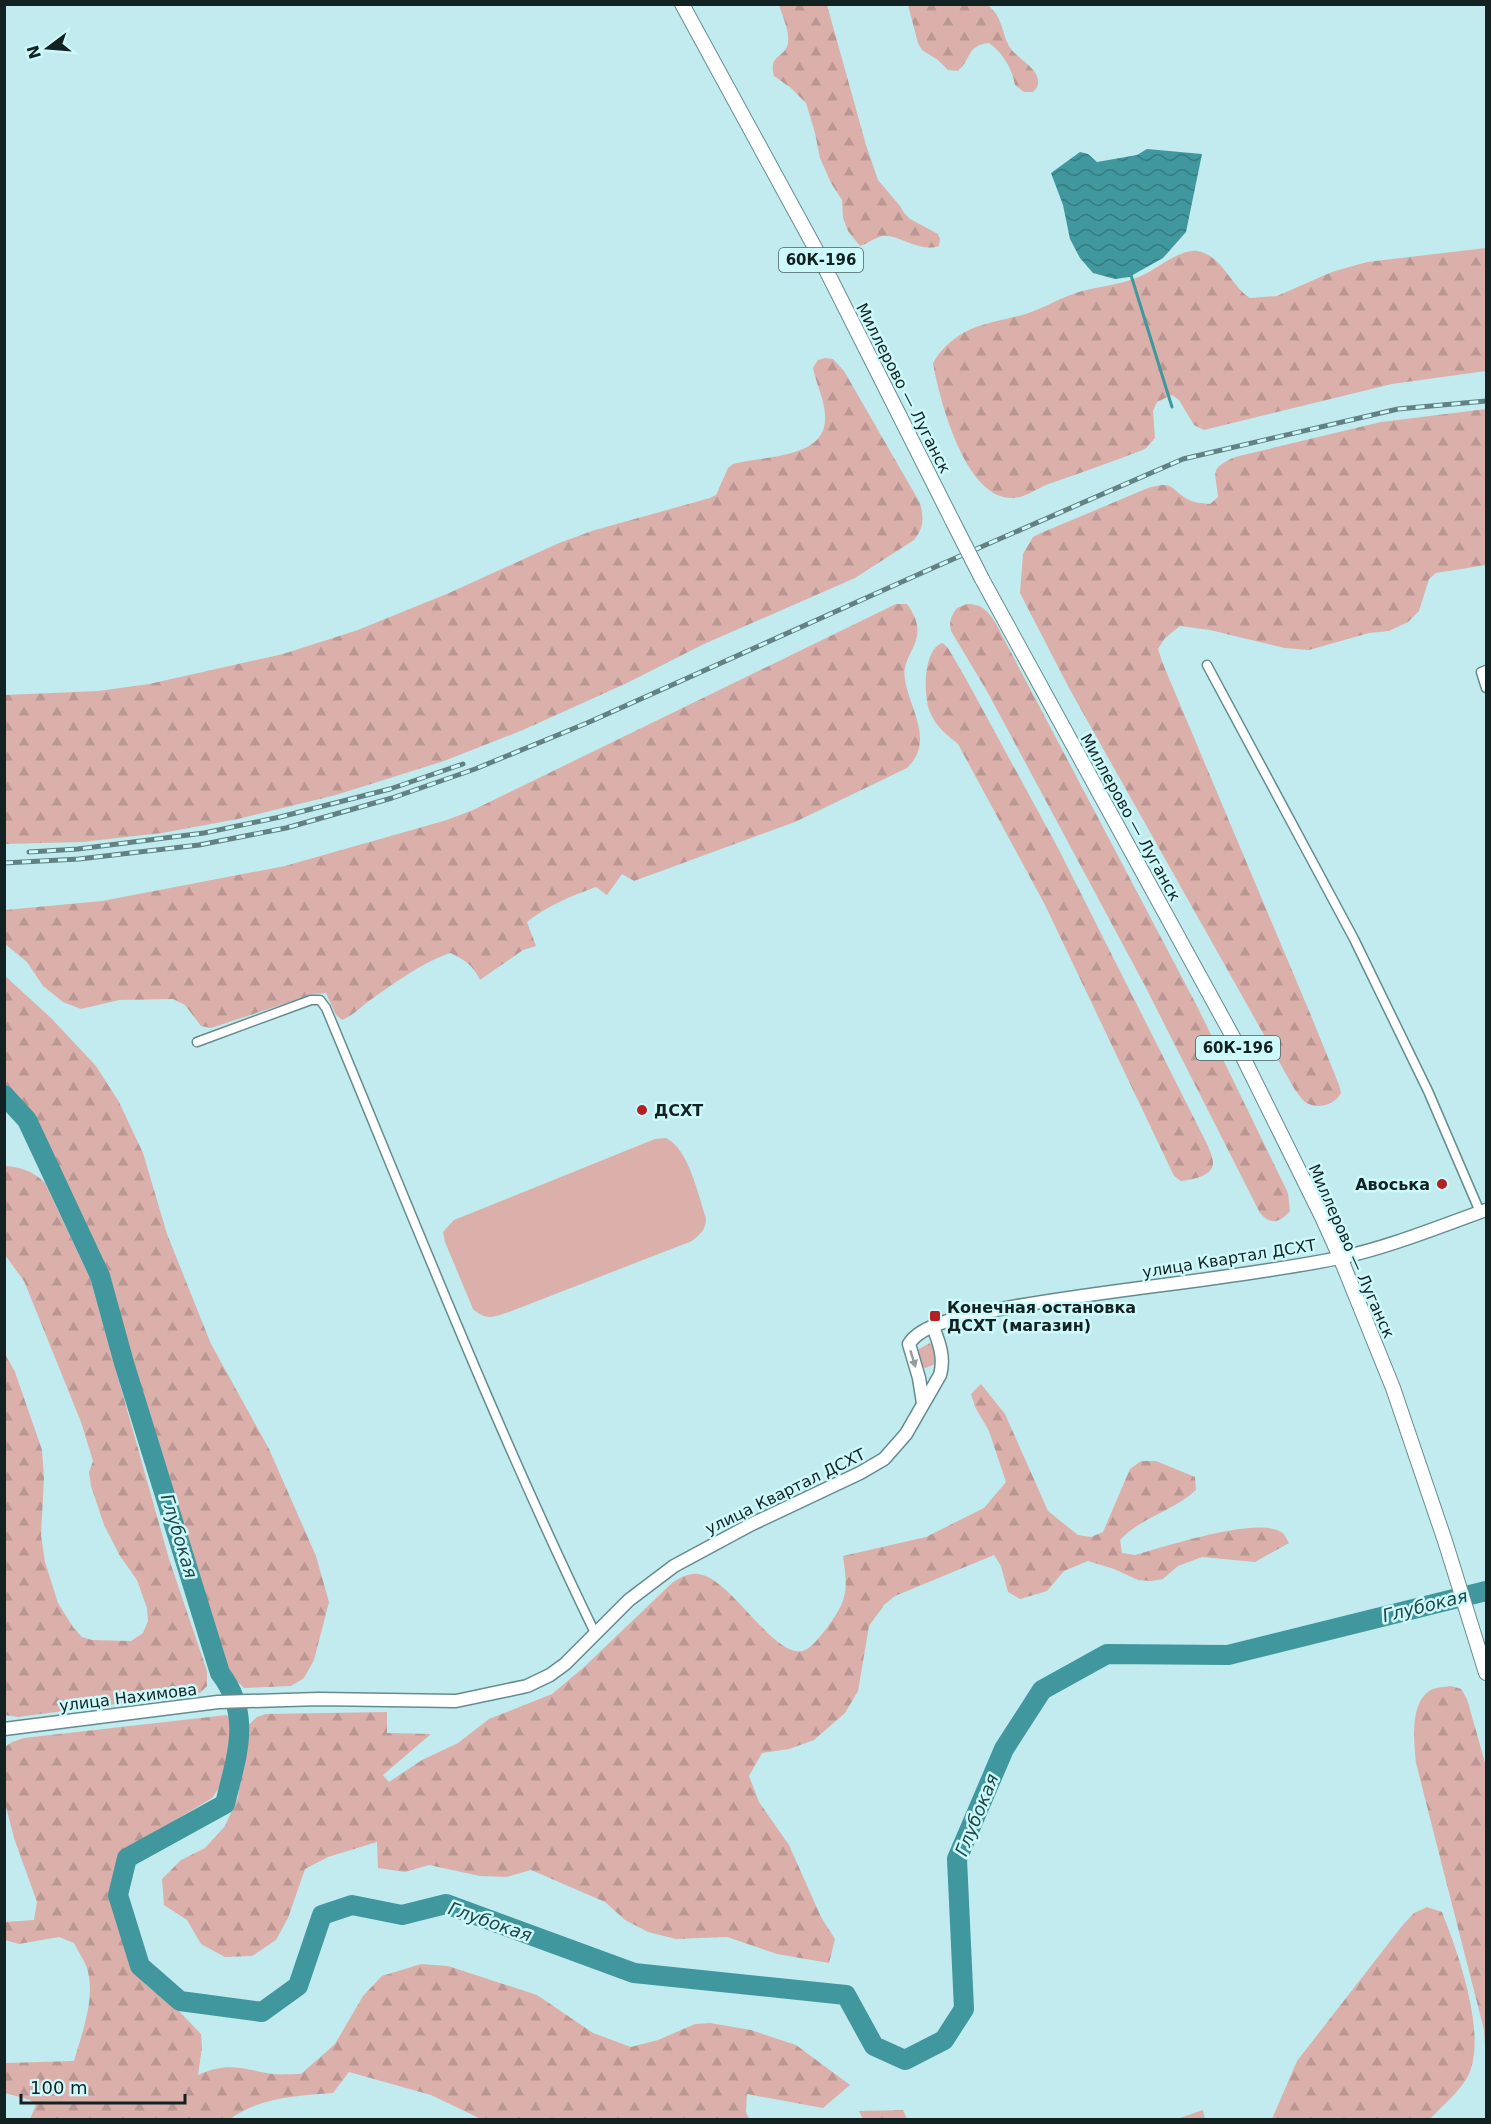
<svg xmlns="http://www.w3.org/2000/svg" width="1491" height="2124" viewBox="0 0 1491 2124" font-family="'DejaVu Sans',sans-serif">
	<style>
		.grass { fill: url(#grass-tufts) }
		.forest { fill: url(#forest-firs) }
		.pitch { fill: #dbb0ab }
		.water { fill: url(#water-waves) }
		.lines { fill: none; stroke-linecap: round; stroke-linejoin: round }
		.stream { stroke: #40979d; stroke-width: 3 }
		.river { stroke: #40979d; stroke-width: 20 }
		.street-casing { stroke: #648c8f; stroke-width: 11 }
		.secondary-casing { stroke: #648c8f; stroke-width: 15 }
		.primary-casing { stroke: #648c8f; stroke-width: 16 }
		.street { stroke: #fff; stroke-width: 8 }
		.secondary { stroke: #fff; stroke-width: 12 }
		.primary { stroke: #fff; stroke-width: 14 }
		.rail-casing { stroke: #638082; stroke-width: 5 }
		.rail { stroke: #cef9fb; stroke-width: 3; stroke-dasharray: 9; stroke-linecap: butt }
		.primary-bridge-casing { stroke: #648c8f; stroke-width: 16; stroke-linecap: butt }
		.primary-bridge { stroke: #fff; stroke-width: 14 }
		.oneway { fill: #949c9c }
		.poi-dot { fill: #b12022; stroke: #cef9fb; stroke-width: 2 }
		.labels { text-anchor: middle; stroke-width: 5; stroke-linejoin: round; paint-order: stroke }
		.shield { fill: #cef9fb; stroke: #4a6264; stroke-width: 1.5 }
		.shield-label { font-size: 15px; font-weight: bold; fill: #122223 }
		.street-label { font-size: 16px; fill: #122223; stroke: #cef9fb }
		.poi-label { font-size: 16px; font-weight: bold; fill: #122223; stroke: #cef9fb; text-anchor: start }
		.water-label { font-size: 18px; font-style: italic; fill: #1e4749; stroke: #cef9fb }
	</style>
	<defs>
		<pattern id="grass-tufts" width="24" height="20" patternUnits="userSpaceOnUse" patternTransform="scale(1.5)"><rect width="24" height="20" fill="#dbb0ab"/><path d="M3 7l-1-3M5 7V3M7 7l1-3M15 17l-1-3M17 17v-4M19 17l1-3" fill="none" stroke="#bb9793"/></pattern>
		<pattern id="forest-firs" width="22" height="20" patternUnits="userSpaceOnUse" patternTransform="scale(1.5)"><rect width="22" height="20" fill="#dbb0ab"/><path d="M5 1l3.5 6h-7zM16 11l3.5 6h-7z" fill="#bb9793"/></pattern>
		<pattern id="water-waves" width="16" height="10" patternUnits="userSpaceOnUse" patternTransform="scale(1.5)"><rect width="16" height="10" fill="#40979d"/><path d="M0 5q4-4 8 0t8 0" fill="none" stroke="#347b80"/></pattern>
	</defs>
	<rect width="100%" height="100%" fill="#c1ebee"/>
	<path class="grass" d="M930 1343 934 1347 938 1359 936 1364 925 1368 921 1365 917 1350Z"/>
	<g class="forest">
		<path d="M779 5H827L866 145 878 180 900 206 904 213 910 219 938 234 940 239 939 246C918 253 899 234 882 236 874 238 867 244 860 246L848 231 843 218 842 200 831 183 820 158 815 133 806 103 791 88 774 76C768 53 785 59 788 43 790 32 782 15 779 5Z"/>
		<path d="M908 5H987C1003 15 1001 34 1011 49 1018 58 1037 68 1038 80 1039 86 1036 89 1033 92H1024L1015 85C1012 68 1003 53 989 43 967 45 972 58 958 71L948 70 938 60 922 50 918 43Z"/>
		<path d="M1486 248V371L1392 384 1204 430 1194 425 1179 400 1172 395 1157 402 1153 411 1155 438 1145 449C1112 462 1079 473 1046 485 1035 490 1024 498 1012 498 965 499 939 398 933 363 941 349 951 340 965 332 982 323 1004 320 1022 315 1040 310 1056 300 1073 294 1095 286 1118 286 1139 277 1154 271 1181 248 1197 251 1222 255 1230 285 1250 298L1277 296 1332 272 1367 262Z"/>
		<path d="M825 358 833 359 844 371 920 503C924 518 924 528 914 540L855 578 704 644 627 683 523 730 444 761 336 795 238 819 162 833 82 842 5 844V695L98 691 149 684 283 654 358 630 449 593 559 543 595 530 710 498 716 495 728 468 733 464C764 455 829 460 825 414 824 399 816 383 813 368L818 360Z"/>
		<path d="M1486 409V565L1436 573 1429 579 1419 611 1408 622 1389 631 1369 633 1309 650 1285 648 1210 630 1180 626 1165 638 1158 649 1163 664 1312 1018 1339 1085 1341 1093C1335 1105 1317 1110 1305 1102 1301 1099 1298 1093 1295 1090L1069 688 1020 593 1023 554 1033 537 1041 533 1148 488C1174 481 1168 487 1187 499 1194 503 1202 503 1210 504L1218 497C1216 472 1208 469 1235 457L1381 422Z"/>
		<path d="M896 604H907C934 641 900 651 905 680 910 710 935 741 907 768L795 822 634 881 622 874 607 895 596 887C571 896 547 906 527 922L536 946 523 950 480 980C473 965 465 960 450 953 421 963 393 984 369 1001 358 1009 355 1014 342 1020L336 1015 326 993 314 994 211 1028 201 1026 185 1005 173 999 119 1000 81 1009 63 1002 43 986 27 962 5 944V910L102 901 285 866 447 820 473 810Z"/>
		<path d="M967 604C982 604 987 610 995 622L1197 1006 1288 1193 1290 1211C1280 1222 1271 1226 1260 1213L1144 984 988 693 951 631C949 621 951 616 957 608Z"/>
		<path d="M943 643 948 648 966 679 1058 848 1207 1144C1209 1149 1213 1157 1213 1163 1213 1176 1191 1180 1181 1181L1174 1176 1045 905 958 744C946 734 936 727 930 712 923 697 923 647 943 643Z"/>
		<path d="M4 975 51 1018 96 1066 119 1102 143 1153 167 1234 211 1344 269 1449 316 1556 329 1602 314 1660 304 1678 291 1686 244 1688 233 1677 222 1655 140 1397 109 1284 49 1147 31 1113 5 1085Z"/>
		<path d="M5 1166C21 1167 33 1171 45 1183L90 1278 169 1559 207 1671V1686L200 1693 18 1717 5 1715V1354L15 1372 42 1450 44 1478 41 1535 45 1562 58 1603 73 1627 82 1637 92 1640 131 1641 143 1633 148 1621 147 1608 137 1580 120 1556 104 1525 91 1486 89 1472 93 1461 81 1422 24 1281 5 1255Z"/>
		<path d="M981 1384 1005 1414 1048 1511 1078 1535 1091 1537 1103 1532 1130 1469 1141 1461H1156L1195 1477 1196 1490C1174 1511 1141 1517 1120 1540L1122 1553 1135 1555C1164 1547 1257 1516 1281 1532 1285 1534 1287 1540 1289 1543L1255 1562 1202 1557 1178 1566 1163 1579 1151 1581 1138 1580 1114 1569 1088 1561 1064 1571 1047 1591 1020 1599 1008 1592 1001 1566 994 1555 895 1596 884 1605 869 1626 858 1691 845 1713 814 1740 789 1749 762 1753 749 1776 759 1802 789 1845 821 1917 835 1939 829 1963 777 1954 727 1937 676 1939 648 1932 625 1920 605 1902 531 1870 506 1877 480 1876 429 1865 405 1872 378 1868 377 1842 328 1857 305 1869 288 1918 276 1940 252 1956 225 1957 201 1944 187 1920 164 1905 162 1879 181 1860 205 1848 225 1826 238 1797 246 1727 257 1717 266 1714 387 1712V1733L431 1734 383 1775 389 1782 422 1760 458 1743 489 1719 552 1694 583 1668 672 1583C680 1578 688 1573 698 1574 732 1577 778 1667 807 1649 815 1644 820 1636 826 1629 848 1600 848 1591 843 1556L926 1537 984 1508 1006 1482 989 1431 975 1407 971 1394Z"/>
		<path d="M1451 1686 1461 1689 1467 1699 1486 1766V2058L1484 2030 1416 1763C1414 1743 1409 1702 1431 1690 1437 1687 1445 1687 1451 1686Z"/>
		<path d="M227 1715 232 1719 233 1729 230 1758 221 1785 212 1798 177 1819 123 1857 116 1877 112 1907 134 1967 146 1985 177 2009 201 2034 202 2047 198 2075C228 2061 242 2069 273 2074 282 2075 292 2074 301 2074L335 2044 363 1996 382 1976 421 1964 448 1966 537 1995 593 2033 631 2047 658 2040 695 2024 710 2023 751 2030 796 2045 850 2085 823 2108 747 2094 746 2112 749 2119H481L431 2095 349 2072 333 2093C297 2096 260 2097 230 2119H30L36 2105 30 2100 5 2093V2063L74 2061C82 2032 96 1999 87 1968 84 1960 78 1951 74 1943L59 1937 19 1944 5 1940V1922L34 1920 37 1902 14 1838 5 1803V1747L12 1742 24 1738Z"/>
		<path d="M1427 1907 1442 1912C1458 1953 1489 2038 1467 2078 1458 2093 1441 2107 1430 2119H1272L1297 2061 1402 1926 1414 1913Z"/>
		<path d="M903 2110 907 2119H863L859 2111Z"/>
		<path d="M1203 2110 1205 2119H1177Z"/>
	</g>
	<path class="pitch" d="M666 1138C689 1149 698 1195 706 1218 706 1230 700 1234 692 1241L509 1312C493 1317 486 1321 473 1309L445 1242 443 1232 454 1220 655 1139Z"/>
	<path class="water" d="M1147 149 1202 154 1186 232 1163 258 1129 277 1115 279 1093 273 1080 258 1070 239 1063 205 1051 173 1080 152 1088 154 1097 162 1137 155Z"/>
	<g class="lines">
		<path class="stream" d="M1130 272 1172 407"/>
		<path class="river" d="M4 1095 27 1120 100 1276 124 1363 220 1673C253 1716 236 1757 225 1804L127 1858 118 1895 140 1966 180 2001 262 2012 298 1986 322 1915 352 1905 402 1915 446 1904 634 1973 846 1995 874 2046 905 2060 944 2040 964 2009 957 1859 1004 1749 1042 1690 1107 1654 1228 1655 1486 1591"/>
		<g class="street-casing">
			<g id="street">
				<path d="M1207 665 1354 939 1428 1091 1480 1212"/>
				<path d="M1486 670 1481 672 1486 688"/>
				<path d="M197 1042 311 1000H320L326 1008C413 1217 496 1429 595 1633"/>
			</g>
		</g>
		<g class="secondary-casing">
			<g id="secondary">
				<path d="M923 1403 919 1378 909 1344C922 1321 981 1313 1006 1308 1116 1288 1229 1280 1339 1258 1390 1247 1438 1227 1486 1210"/>
				<path d="M4 1729 218 1702 319 1699 456 1701 527 1686 550 1675 565 1664 629 1600 674 1566 752 1524 860 1473 884 1459 906 1434 940 1375C945 1358 939 1342 933 1327"/>
			</g>
		</g>
		<g class="primary-casing">
			<g id="primary">
				<path d="M682 4 814 246 952 520"/>
				<path d="M982 579 1233 1037 1322 1217 1340 1257 1393 1388 1445 1541 1486 1673"/>
			</g>
		</g>
		<use href="#street" class="street"/>
		<use href="#secondary" class="secondary"/>
		<use href="#primary" class="primary"/>
		<g class="rail-casing">
			<g id="rail">
				<path d="M29 852 78 849 204 833 280 817 390 789 463 764"/>
				<path d="M4 863 79 859 199 845 286 828 392 798 475 769 587 723 935 567 1183 459 1398 409 1486 401"/>
			</g>
		</g>
		<use href="#rail" class="rail"/>
		<g class="primary-bridge-casing">
			<path id="primary-bridge" d="M952 520 982 579"/>
		</g>
		<use href="#primary-bridge" class="primary-bridge"/>
	</g>
	<defs><path id="oneway-solid" d="M-6-.8H1V-3.2L6.5 0L1 3.2V.8H-6Z" transform="scale(1.5)"/></defs>
	<use class="oneway" href="#oneway-solid" transform="translate(913 1359) rotate(73)"/>
	<g class="poi-dot">
		<circle cx="642" cy="1110" r="6"/>
		<circle cx="1442" cy="1184" r="6"/>
		<rect x="929" y="1310" width="12" height="12" rx="3"/>
	</g>
	<g class="labels">
		<g class="shield">
			<rect x="779" y="248" width="84" height="24" rx="4.5"/>
			<rect x="1196" y="1036" width="84" height="24" rx="4.5"/>
		</g>
		<g class="shield-label">
			<text x="821" y="265">60К-196</text>
			<text x="1238" y="1053">60К-196</text>
		</g>
		<g class="street-label">
			<text transform="translate(904 388) rotate(63)" y="6">Миллерово — Луганск</text>
			<text transform="translate(1131 817) rotate(61)" y="6">Миллерово — Луганск</text>
			<text transform="translate(1352 1251) rotate(66)" y="6">Миллерово — Луганск</text>
			<text transform="translate(1229 1258) rotate(-9)" y="6">улица Квартал ДСХТ</text>
			<text transform="translate(785 1491) rotate(-26)" y="6">улица Квартал ДСХТ</text>
			<text transform="translate(128 1697) rotate(-7)" y="6">улица Нахимова</text>
		</g>
		<g class="poi-label">
			<text x="654" y="1116">ДСХТ</text>
			<text x="1430" y="1190" text-anchor="end">Авоська</text>
			<text x="947" y="1313">Конечная остановка<tspan x="947" dy="18">ДСХТ (магазин)</tspan></text>
		</g>
		<g class="water-label">
			<text transform="translate(179 1536) rotate(73)" y="6">Глубокая</text>
			<text transform="translate(1425 1606) rotate(-14)" y="6">Глубокая</text>
			<text transform="translate(977 1815) rotate(-68)" y="6">Глубокая</text>
			<text transform="translate(490 1922) rotate(19)" y="6">Глубокая</text>
		</g>
	</g>
	<rect width="1491" height="2124" fill="none" stroke="#122223" stroke-width="12"/>
	<g transform="translate(48 48) rotate(254)" stroke="#cef9fb" stroke-width="4.5" paint-order="stroke">
	<path d="M0-4.5L10 22L0 15L-10 22Z" fill="#122223"/>
	<text y="-9" font-size="16" font-weight="bold" text-anchor="middle" fill="#122223">N</text>
	</g>
	<path d="M21 2094v9h164v-9" fill="none" stroke="#122223" stroke-width="3"/>
	<text x="30" y="2094" font-size="18" fill="#122223" stroke="#cef9fb" stroke-width="4.5" paint-order="stroke">100 m</text>
</svg>
